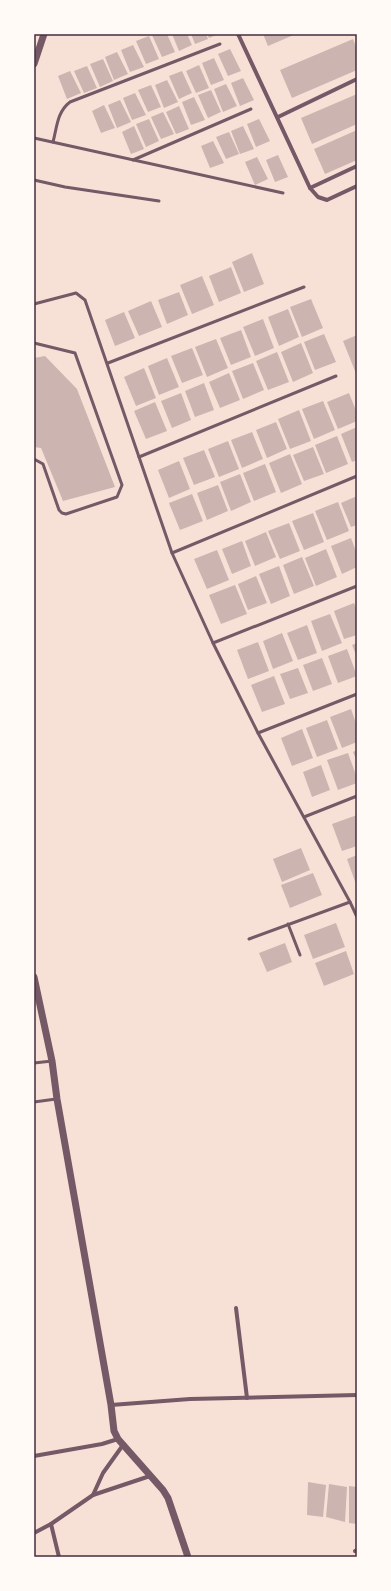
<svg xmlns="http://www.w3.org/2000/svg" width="391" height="1591" viewBox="0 0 391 1591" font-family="Mulish,sans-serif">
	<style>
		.building { fill: #ccb4b1 }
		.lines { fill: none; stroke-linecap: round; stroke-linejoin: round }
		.service { stroke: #755966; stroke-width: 3 }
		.minor { stroke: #755966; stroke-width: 4 }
		.tertiary { stroke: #755966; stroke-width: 7 }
		.neatline { fill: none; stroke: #4a2c40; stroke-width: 1.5 }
	</style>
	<rect width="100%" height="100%" fill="#f7e1d7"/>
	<g class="building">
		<path d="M155 34H167L175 52 162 57 152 35Z"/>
		<path d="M172 34H187L192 45 179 51Z"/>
		<path d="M191 34H206L208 39 195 44Z"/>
		<path d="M207 34H219L209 38Z"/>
		<path d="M263 34H296L268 46Z"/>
		<path d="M149 36 159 59 146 64 136 41Z"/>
		<path d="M353 39 357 49V70L292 98 280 70Z"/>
		<path d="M133 45 144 67 130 72 121 50Z"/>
		<path d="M230 49 241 71 228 76 218 54Z"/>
		<path d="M117 52 128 74 114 80 105 57Z"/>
		<path d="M214 58 224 80 211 85 202 63Z"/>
		<path d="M103 59 113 81 100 87 90 64Z"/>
		<path d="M199 65 209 88 196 93 186 71Z"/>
		<path d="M87 66 97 88 84 93 74 71Z"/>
		<path d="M70 71 81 93 67 99 58 76Z"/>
		<path d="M182 71 192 93 179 99 169 76Z"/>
		<path d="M243 78 254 100 240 106 231 83Z"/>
		<path d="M167 80 178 102 164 108 155 85Z"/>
		<path d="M226 84 237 106 223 112 214 89Z"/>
		<path d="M151 85 161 107 148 112 138 90Z"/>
		<path d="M211 90 221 112 208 118 198 95Z"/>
		<path d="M135 93 146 115 132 120 123 98Z"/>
		<path d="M357 94V124L312 144 301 118Z"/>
		<path d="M194 97 205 120 191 125 182 102Z"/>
		<path d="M120 100 131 122 117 128 108 105Z"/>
		<path d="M104 105 115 128 101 133 92 111Z"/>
		<path d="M179 106 189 129 176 134 166 112Z"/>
		<path d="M163 112 174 134 161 139 151 117Z"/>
		<path d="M149 119 159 141 146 147 136 124Z"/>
		<path d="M259 119 270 141 256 147 247 124Z"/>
		<path d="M134 126 144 149 131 154 122 132Z"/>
		<path d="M243 126 254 149 240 154 231 131Z"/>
		<path d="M357 130V160L325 174 314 149Z"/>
		<path d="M229 132 239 154 226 159 216 137Z"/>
		<path d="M213 141 224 163 210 168 201 146Z"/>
		<path d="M278 155 288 177 275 182 266 160Z"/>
		<path d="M257 157 268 179 255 185 245 162Z"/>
		<path d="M252 253 264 284 244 292 232 262Z"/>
		<path d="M231 267 241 293 219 302 209 276Z"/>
		<path d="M202 276 214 305 192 314 180 285Z"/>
		<path d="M179 292 188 315 167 324 158 300Z"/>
		<path d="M311 299 323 328 302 337 290 307Z"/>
		<path d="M151 301 162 327 139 336 128 311Z"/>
		<path d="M288 309 299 337 279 346 268 317Z"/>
		<path d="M124 312 135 338 115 346 105 320Z"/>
		<path d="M263 319 274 348 255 356 243 327Z"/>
		<path d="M241 330 251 357 231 365 220 338Z"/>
		<path d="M324 334 336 362 315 370 304 342Z"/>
		<path d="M357 335V376L343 341Z"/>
		<path d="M216 339 228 368 207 377 195 347Z"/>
		<path d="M301 343 313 373 293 382 281 352Z"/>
		<path d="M192 348 203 375 182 383 171 356Z"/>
		<path d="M277 352 289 382 268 390 256 361Z"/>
		<path d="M45 356 77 389 115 487 63 501 41 448 34 447V358Z"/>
		<path d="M167 358 179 387 159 395 148 366Z"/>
		<path d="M253 363 264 390 243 399 232 371Z"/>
		<path d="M144 368 156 398 136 406 124 377Z"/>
		<path d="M229 373 240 400 220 408 209 382Z"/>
		<path d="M204 383 214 410 195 417 185 391Z"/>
		<path d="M181 393 191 420 172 428 161 401Z"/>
		<path d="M349 393 357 413V421L338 429 327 402Z"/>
		<path d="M323 401 335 430 314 439 302 409Z"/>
		<path d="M155 402 167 431 146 439 134 411Z"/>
		<path d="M299 410 311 441 290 449 278 419Z"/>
		<path d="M276 422 287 449 267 458 256 430Z"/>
		<path d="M357 427V460L352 462 341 434Z"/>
		<path d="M252 432 263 459 242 468 231 440Z"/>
		<path d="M337 436 348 464 326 473 315 445Z"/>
		<path d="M228 441 239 469 219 477 208 449Z"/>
		<path d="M313 447 324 474 304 481 293 455Z"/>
		<path d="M204 450 215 477 194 485 183 458Z"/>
		<path d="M290 454 302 484 281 493 269 463Z"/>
		<path d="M179 461 190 489 169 498 158 470Z"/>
		<path d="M265 464 276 492 254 501 243 473Z"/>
		<path d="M240 474 251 502 231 511 220 482Z"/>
		<path d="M218 485 228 511 207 520 197 493Z"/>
		<path d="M192 494 203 521 180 530 169 503Z"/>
		<path d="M357 496V525L351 527 341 503Z"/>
		<path d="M338 502 349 531 327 540 315 511Z"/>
		<path d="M313 513 324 542 304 550 292 521Z"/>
		<path d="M289 523 300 551 280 559 268 531Z"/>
		<path d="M266 532 276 557 255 566 245 541Z"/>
		<path d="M351 538 357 554V567L342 574 331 546Z"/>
		<path d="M242 541 251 566 232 574 222 549Z"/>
		<path d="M326 549 337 577 316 586 305 558Z"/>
		<path d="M217 550 229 580 207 589 194 559Z"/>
		<path d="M302 557 314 586 294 594 283 565Z"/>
		<path d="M279 566 290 596 271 604 259 574Z"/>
		<path d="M256 576 267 603 248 610 238 584Z"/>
		<path d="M235 585 247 614 221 624 209 595Z"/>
		<path d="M354 603 357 610V635L344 639 334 611Z"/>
		<path d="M330 614 342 643 322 651 311 621Z"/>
		<path d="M307 625 317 653 298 660 287 633Z"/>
		<path d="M282 633 293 661 273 669 263 641Z"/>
		<path d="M258 642 269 671 248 679 237 650Z"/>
		<path d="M357 643V657L352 645Z"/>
		<path d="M347 649 357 676 338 683 328 656Z"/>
		<path d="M322 658 332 684 313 691 303 665Z"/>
		<path d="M298 668 308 693 290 699 280 674Z"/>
		<path d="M274 676 285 704 262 712 251 685Z"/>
		<path d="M351 709 357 726V742L342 748 330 717Z"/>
		<path d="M327 720 338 749 317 757 306 728Z"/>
		<path d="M302 729 313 758 292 766 281 738Z"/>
		<path d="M357 750V761L353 752Z"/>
		<path d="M348 753 357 778V783L338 790 327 760Z"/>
		<path d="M321 765 330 790 312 797 303 772Z"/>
		<path d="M357 815V846L342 851 332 824Z"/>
		<path d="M301 848 310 870 282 882 273 859Z"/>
		<path d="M357 855V887L347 859Z"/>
		<path d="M313 873 322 895 290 908 281 885Z"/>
		<path d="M336 923 345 947 313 959 304 935Z"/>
		<path d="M285 943 292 962 267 972 259 953Z"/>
		<path d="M346 951 354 974 324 986 315 963Z"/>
		<path d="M308 1482 326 1485 323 1517 307 1515Z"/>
		<path d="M329 1484 347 1487 345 1522 326 1517Z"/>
		<path d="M349 1486 357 1487V1524L349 1523Z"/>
	</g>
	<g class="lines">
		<g class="service">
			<path d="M34 138 283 193"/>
			<path d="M53 142C57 127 57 112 70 102L220 44"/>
			<path d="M133 160 251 109"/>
			<path d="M34 180 65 187 159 201"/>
			<path d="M34 304 76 293 85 300 172 553 213 643 258 733 350 902 357 917"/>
			<path d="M34 343 75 353 122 485 117 497 66 514 62 513 59 510 43 464 34 459"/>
			<path d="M108 363 304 287"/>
			<path d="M139 457 336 376"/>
			<path d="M172 553 357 476"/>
			<path d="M213 643 357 586"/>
			<path d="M258 733 357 694"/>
			<path d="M304 817 357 796"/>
			<path d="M288 924 300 955"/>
			<path d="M249 939 350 902"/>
			<path d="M34 1063 52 1061"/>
			<path d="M34 1102 56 1099"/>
		</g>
		<g class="minor">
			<path d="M238 34 310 188 318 197 327 200 357 186"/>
			<path d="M278 117 357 79"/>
			<path d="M310 188 357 166"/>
			<path d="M236 1308 247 1398"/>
			<path d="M111 1405 190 1399 357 1395"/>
			<path d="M34 1456 102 1444 118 1439"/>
			<path d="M93 1495 103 1473 123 1445"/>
			<path d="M51 1524 59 1557"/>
			<path d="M34 1533 51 1524 93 1495 150 1476"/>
			<path d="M355 1551 357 1550"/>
		</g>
		<g class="tertiary">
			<path d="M34 64 44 34"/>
			<path d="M34 977 52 1061 57 1099 111 1405 114 1431 118 1439 163 1490 168 1498 188 1557"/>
		</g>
	</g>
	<rect width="391" height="1591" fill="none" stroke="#fffaf5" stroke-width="70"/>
	<rect x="35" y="35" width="321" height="1521" class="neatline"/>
</svg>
